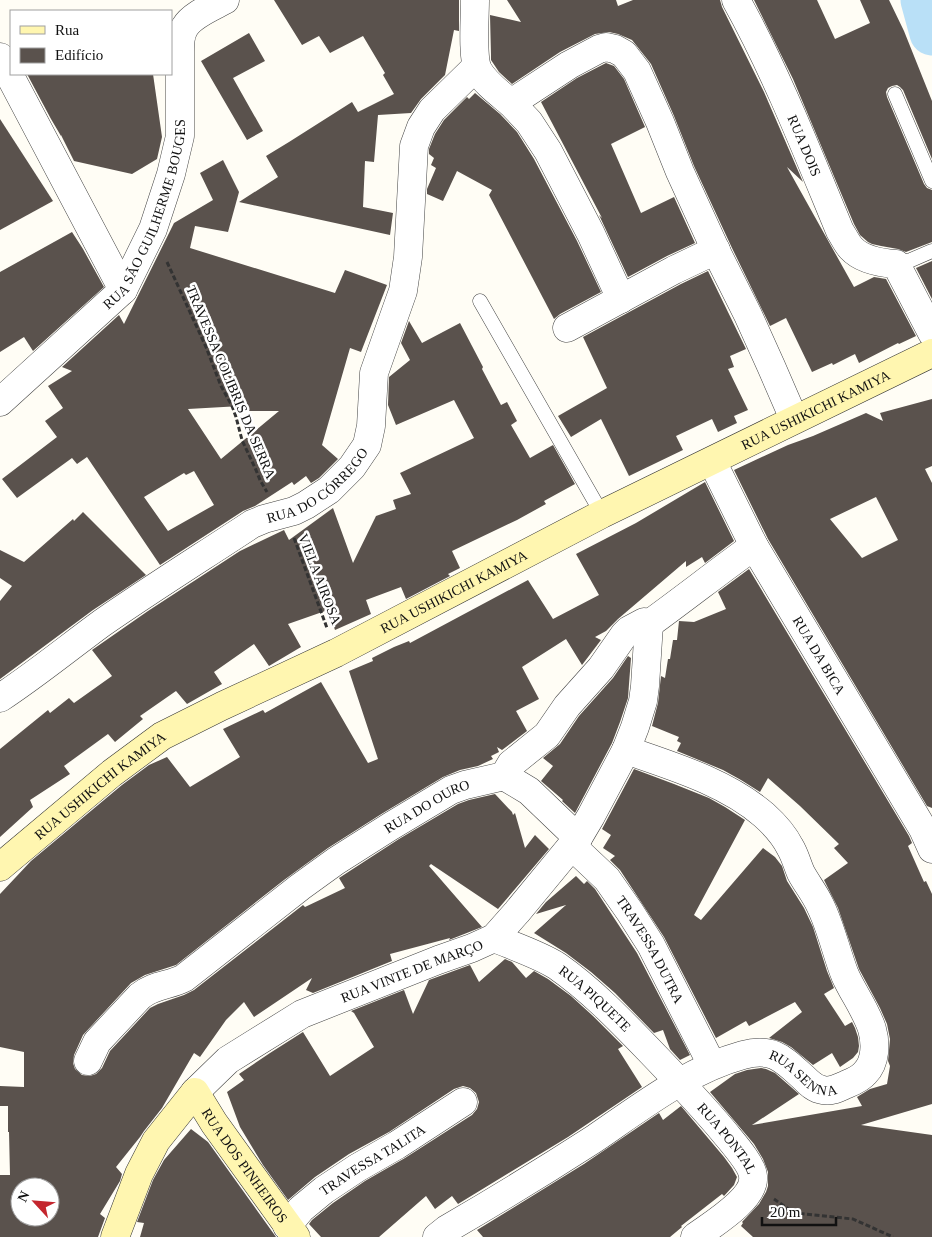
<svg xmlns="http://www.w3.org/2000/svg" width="932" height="1237" viewBox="0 0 932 1237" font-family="'Times New Roman',serif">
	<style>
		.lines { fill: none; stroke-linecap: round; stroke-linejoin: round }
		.river { stroke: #b9e0f7; stroke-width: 45 }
		.building { fill: #5a524d; fill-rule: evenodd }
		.lane-casing { stroke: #444; stroke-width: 15 }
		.street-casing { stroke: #444; stroke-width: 29 }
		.secondary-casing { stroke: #333; stroke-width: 29 }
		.path { stroke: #333; stroke-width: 3; stroke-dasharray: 5 2.5; stroke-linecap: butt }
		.lane { stroke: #fff; stroke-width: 14 }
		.street { stroke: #fff; stroke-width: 28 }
		.secondary { stroke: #fff6b0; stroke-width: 28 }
		.labels { text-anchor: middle; stroke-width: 5; stroke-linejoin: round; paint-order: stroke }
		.street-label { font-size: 14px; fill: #111; stroke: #fff }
	</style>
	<rect width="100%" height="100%" fill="#fffdf5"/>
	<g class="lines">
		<path class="river" d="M923 0 932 33"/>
	</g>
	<g class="building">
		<path d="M274 0H459V31L454 30 445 75 421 99 411 113 378 115 374 162 365 161 363 207 393 213 390 235 239 202 278 177 266 156 289 142 352 102 358 112 394 94 383 75 385 73 363 36 330 53 319 36 302 45Z"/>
		<path d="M507 0H616L618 6 633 0H720L722 7 764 92 803 182 787 167 854 287 874 277 886 279 916 336 899 344 898 343 859 363 855 354 833 365 832 363 812 372 786 318 770 326 732 248 694 166 674 116 651 64 636 45 632 40 618 34 609 32 595 34 560 52 512 84 499 72 491 60V55L490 15 521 22Z"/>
		<path d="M754 0H817L835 39 870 23 860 0H889L904 31 932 101V159L903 90 900 87 897 85 892 86 888 88 886 92 887 97 924 184 927 188 932 190V242L906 252 898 249 881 246 872 244 868 242 860 235 854 224 793 79Z"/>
		<path d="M249 33 265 61 233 78 263 131 247 140 201 61Z"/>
		<path d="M606 63 614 66 624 79 645 127 611 144 641 213 674 197 695 243 667 256 628 277 599 215 602 218 541 102 577 78Z"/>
		<path d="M27 74H153L162 137 157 159 132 174 74 161 61 135V136L51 119Z"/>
		<path d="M475 93 500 114 517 132 534 159 577 241 601 292 560 314 554 319 489 195 492 190 457 171 443 201 427 194V189L436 168 431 165 434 158 429 154V149L435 134 444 120 467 97 469 99Z"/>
		<path d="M0 119 53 201 0 230Z"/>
		<path d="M223 160 239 192 228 232 195 226 190 248 335 293 345 270 387 285 361 352 350 348 322 445 338 459 319 478 311 483 306 476 294 485 292 482 255 506 243 511 160 565 87 457 77 464 72 458 17 498 2 479 57 437 45 421 63 408 48 386 72 371 62 367 119 315 124 324 174 223 213 200 200 173ZM241 406 242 411H279L221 459 188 409ZM194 471 214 505 168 531 144 497 184 473 186 475Z"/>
		<path d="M72 232 83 249 104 287 33 351 24 337 0 352V272Z"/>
		<path d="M932 261V299L916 268Z"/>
		<path d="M708 271 746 349 730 356 734 367 728 369 748 410 734 416 737 423 718 432 712 419 676 436 683 450 629 476 601 419 571 437 558 416 607 388 583 337 681 284Z"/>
		<path d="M409 321 422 343 460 323 483 367 482 369 501 405 507 402 517 421 511 425 530 458 553 445 575 484 544 501 546 504 517 520 452 551 460 568 448 574 450 576 406 599 401 587 366 600 371 614 335 630 328 610 288 624 301 647 269 666 254 644 214 672 222 684 187 704 176 691 140 716 143 719 115 742 108 734 64 766 70 774 30 800 33 807 0 837V749L48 710 50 713 69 698 74 703 112 676 92 650 148 611 240 551 284 530 289 540 333 508 353 563 376 516 396 509 393 500 411 494 400 473 474 438 454 400 396 425 388 405 389 377 410 360 401 343Z"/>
		<path d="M932 399V466L925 469 932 483V808L927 806 768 539 734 470 788 445 813 436 866 413 883 421 880 413ZM876 497 898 540 862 558 830 519Z"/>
		<path d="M705 482 734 541 705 563 702 557 686 567V561L618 619 606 631 595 637 601 640 582 665 566 639 522 667 539 699 516 711 527 731 502 750 497 747 499 752 491 756 493 759 478 766 460 770 443 777 383 813 328 848 284 880 176 965 145 975 131 983 83 1035 74 1055 73 1063 75 1069 82 1075 90 1076 96 1074 102 1068 110 1051 150 1008 158 1004 184 995 194 990 303 905 305 907 345 888 339 878 399 839 458 804 469 800 495 794 512 812 513 815 515 813 525 848 535 835 549 849 498 909 431 864 429 866 482 927 449 940 450 938 390 954 392 961 313 993 306 990 312 978 254 1017 244 1002 226 1020 200 1057 194 1053 162 1108 144 1131 140 1137 116 1167 122 1174 120 1181 100 1214 105 1218 98 1237H0V1175H10L9 1132H8V1106H0V1086L24 1087V1052L0 1047V894L31 861 122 785 149 765 167 757 190 787 240 757 223 729 263 710 265 713 321 682 368 763 378 759 349 671 373 661 372 658 394 647 409 641 410 643 528 580 553 619 599 595 576 554 636 523ZM20 1187H50V1217H20Z"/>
		<path d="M83 512 146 575 93 610 0 679V601L12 586 0 578V550L24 562 73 519 74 521Z"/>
		<path d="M749 569 909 836 912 843 908 846 924 882 926 881 932 894V1104L861 1125 932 1135V1237H753L741 1226 743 1223 742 1222 759 1204 766 1192 768 1186V1172L763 1159 754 1144 710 1092 735 1074 747 1070 761 1068 766 1069 775 1073 799 1094 752 1125 862 1106 857 1097 870 1089 887 1084 890 1066 888 1061 890 1039 887 1024 880 1008 859 969 838 908 824 880 848 863 834 848 839 844 800 806 768 778 760 792 741 780 723 770 677 751 681 743 677 741 679 737 652 726 658 703 661 676 665 678 668 659H670L673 640H677L679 621 694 622 726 609 718 592Z"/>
		<path d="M628 656 631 658 629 684 628 698 620 722 612 743 575 813 562 801 563 800 541 781 553 766 543 758 560 744 579 716 613 678Z"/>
		<path d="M634 769 674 784 709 798 725 807 745 820 694 915 701 920 763 848 775 857 782 866 787 881 804 908 813 927 827 971 834 988 824 994 845 1026 852 1022 855 1028 858 1037 859 1046 858 1052 853 1058 840 1067 832 1053 813 1065 791 1047 782 1042 769 1038 802 1012 795 1002 749 1026 746 1021 716 1038 664 937 620 870 610 860 615 856 603 848 611 835 602 829Z"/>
		<path d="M576 876 584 884 587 881 595 889 637 953 690 1055 680 1060 670 1049 663 1030 654 1033 615 993 591 972 566 953 534 933 566 905 536 914 546 902Z"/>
		<path d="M505 959 512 962 526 978 534 971 548 979 571 996 593 1016 623 1046 618 1049 642 1087 568 1137 458 1204 452 1196 435 1209 426 1196 379 1237H321L309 1224 312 1220 333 1203 365 1181 405 1158 472 1115 477 1109 479 1102 476 1093 470 1088 463 1086 454 1089 389 1132 349 1154 315 1177 288 1200 263 1165 240 1127 227 1092 244 1080 239 1074 270 1053 303 1032 330 1076 374 1047 354 1013 351 1011 404 990 413 1014 429 980 470 965 479 982Z"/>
		<path d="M681 1106 724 1157 732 1168 737 1177 734 1185 724 1196 722 1194 681 1226 682 1227 670 1237H483L477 1230 584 1164 659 1113 663 1120Z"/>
		<path d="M191 1129 208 1142 276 1237H140L144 1223 137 1222 153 1180 164 1160Z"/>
	</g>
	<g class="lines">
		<g class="lane-casing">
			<g id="lane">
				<path d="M895 94 932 181"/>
				<path d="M896 264 911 260 932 251"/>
				<path d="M480 301 602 514"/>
			</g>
		</g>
		<g class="street-casing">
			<g id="street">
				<path d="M475 0C475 15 472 58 478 70 485 83 499 93 511 103L569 65 599 49 606 47 615 49 624 54 637 71 660 122 680 172 718 255 748 315 771 366 794 419"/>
				<path id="s1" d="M736 0C777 74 808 154 840 231 844 237 847 244 851 248 862 260 881 263 896 264L932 333"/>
				<path d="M0 57 123 290"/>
				<path d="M511 103 529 122 548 151 591 234 621 299"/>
				<path d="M567 328 674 270 716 250"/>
				<path id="s2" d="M0 402 123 290 153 229 171 174 180 136V51C180 44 180 34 185 27 192 15 212 7 225 0"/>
				<path id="s3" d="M712 461 754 546 923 829 932 849"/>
				<path id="s4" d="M0 698C35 675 68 648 102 623 151 589 202 557 252 524L264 519 294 511 306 505 329 490 352 467 367 445 371 426 374 373 403 291 408 257 414 146 421 127 432 110 476 67"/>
				<path d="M504 776 529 791 578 838"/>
				<path id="s5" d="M572 846 607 879 630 912 651 945 712 1065"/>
				<path id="s6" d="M494 938C513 946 540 955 557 966 590 989 619 1019 647 1048 673 1075 700 1103 724 1132 732 1142 752 1164 753 1176 756 1199 711 1225 695 1237"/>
				<path id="s7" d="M88 1061 97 1042 140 996C155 984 169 986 184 978L300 887 336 861 391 826 451 790 465 785 504 776 511 764 547 735 567 706 601 668 624 635 629 630 644 622 649 624C685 598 719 571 754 546"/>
				<path id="s8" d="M195 1092 228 1060 302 1014 438 960 472 948 494 938 517 912 578 838 591 816 626 750 635 727 643 701 645 686 649 624"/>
				<path id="s9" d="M287 1226 301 1209 324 1190 357 1168 397 1145 463 1102"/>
				<path id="s10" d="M437 1237 447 1229C497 1200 546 1170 594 1139 641 1107 688 1070 743 1055 773 1047 783 1059 804 1078 810 1084 815 1089 823 1090 831 1092 838 1088 845 1085 852 1082 860 1079 865 1073 876 1062 876 1043 872 1029 866 1010 853 993 845 975 836 952 831 927 820 905 815 894 807 884 801 873 797 864 795 855 790 847 784 835 774 824 764 815 726 782 672 766 626 750"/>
			</g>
		</g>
		<g class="secondary-casing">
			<g id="secondary">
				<path id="s11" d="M0 867 112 773 162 736 222 706 336 653 602 514 932 353"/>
				<path id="s12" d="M115 1237 139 1174 156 1141 195 1092 214 1123 296 1237"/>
			</g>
		</g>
		<g class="path">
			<path d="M167 262 206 347 221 386 232 406 236 417 242 440 256 470 260 480 267 492"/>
			<path d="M294 538 327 628"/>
			<path d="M774 1199 794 1213 853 1219 893 1237"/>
		</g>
		<use href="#lane" class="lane"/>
		<use href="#street" class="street"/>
		<use href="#secondary" class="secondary"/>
	</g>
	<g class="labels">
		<g class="street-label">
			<text dy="5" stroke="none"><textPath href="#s1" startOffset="161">RUA DOIS</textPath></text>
			<text dy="5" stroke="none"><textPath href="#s2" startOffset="245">RUA SÃO GUILHERME BOUGES</textPath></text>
			<text transform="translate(231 382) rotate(67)" y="5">TRAVESSA COLIBRIS DA SERRA</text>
			<text dy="5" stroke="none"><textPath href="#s11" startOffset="939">RUA USHIKICHI KAMIYA</textPath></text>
			<text dy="5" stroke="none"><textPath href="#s4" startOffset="384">RUA DO CÓRREGO</textPath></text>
			<text transform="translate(320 579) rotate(69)" y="5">VIELA AIROSA</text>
			<text dy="5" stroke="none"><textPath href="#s11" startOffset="534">RUA USHIKICHI KAMIYA</textPath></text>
			<text dy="5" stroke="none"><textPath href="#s3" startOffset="222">RUA DA BICA</textPath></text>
			<text dy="5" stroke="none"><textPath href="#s11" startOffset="129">RUA USHIKICHI KAMIYA</textPath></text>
			<text dy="5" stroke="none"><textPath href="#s7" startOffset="430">RUA DO OURO</textPath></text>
			<text dy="5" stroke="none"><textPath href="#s5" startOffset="131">TRAVESSA DUTRA</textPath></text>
			<text dy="5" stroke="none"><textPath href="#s8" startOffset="251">RUA VINTE DE MARÇO</textPath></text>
			<text dy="5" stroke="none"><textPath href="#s6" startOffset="119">RUA PIQUETE</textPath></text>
			<text dy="5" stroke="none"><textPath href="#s10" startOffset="424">RUA SENNA</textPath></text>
			<text dy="5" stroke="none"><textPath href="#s6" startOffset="312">RUA PONTAL</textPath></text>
			<text dy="5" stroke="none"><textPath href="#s9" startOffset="109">TRAVESSA TALITA</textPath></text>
			<text dy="5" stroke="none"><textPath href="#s12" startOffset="256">RUA DOS PINHEIROS</textPath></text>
		</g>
	</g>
	<rect x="10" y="10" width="162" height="65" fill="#ffffff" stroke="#a0a0a0"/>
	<rect x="20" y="26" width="25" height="8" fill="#fff6b0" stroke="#a0a0a0"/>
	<text x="55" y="35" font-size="15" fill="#111111">Rua</text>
	<rect x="20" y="48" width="25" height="15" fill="#5a524d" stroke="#a0a0a0"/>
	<text x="55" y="60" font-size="15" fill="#111111">Edifício</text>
	<g transform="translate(35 1202) rotate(296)"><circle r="24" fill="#ffffff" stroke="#a0a0a0"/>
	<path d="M0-4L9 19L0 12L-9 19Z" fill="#c4262e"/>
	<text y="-8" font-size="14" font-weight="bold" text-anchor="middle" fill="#111111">N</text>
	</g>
	<path d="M762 1217v8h74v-8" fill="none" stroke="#111111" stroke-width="2.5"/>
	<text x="770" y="1217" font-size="15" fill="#111111" stroke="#ffffff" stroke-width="4" paint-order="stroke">20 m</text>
</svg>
